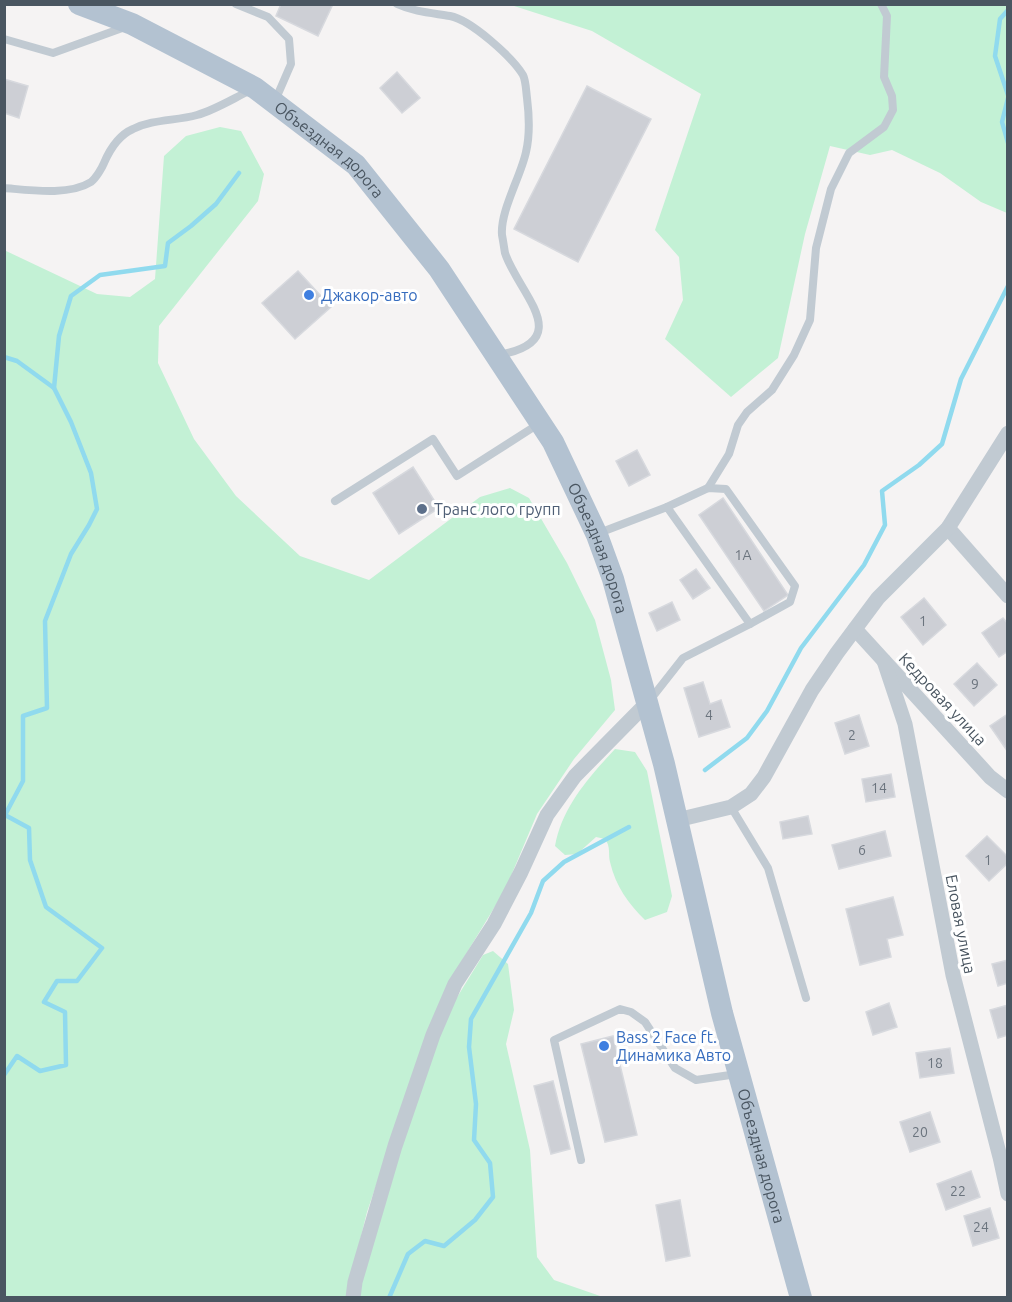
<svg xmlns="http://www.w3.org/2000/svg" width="1012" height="1302" viewBox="0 0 1012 1302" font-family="Ubuntu,sans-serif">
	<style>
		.green { fill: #c3f1d5 }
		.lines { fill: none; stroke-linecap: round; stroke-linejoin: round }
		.stream { stroke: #90daee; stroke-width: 4.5 }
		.building { fill: #cdcfd5; stroke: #d7d9de; stroke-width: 1.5 }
		.lane { stroke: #c1cad2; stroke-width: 8 }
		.street { stroke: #c1cad2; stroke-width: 15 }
		.primary { stroke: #b3c2d1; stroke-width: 22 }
		.shop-dot { fill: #3f7fe0; stroke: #fff; stroke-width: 2 }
		.service-dot { fill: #5c6f8a; stroke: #fff; stroke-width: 2 }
		.labels { text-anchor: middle; stroke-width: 6; stroke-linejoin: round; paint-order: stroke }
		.number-label { font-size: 14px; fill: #6b747e }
		.street-label { font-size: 16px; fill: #4a5661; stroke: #fff }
		.shop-label { font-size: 16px; fill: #366cbe; stroke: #fff; text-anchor: start }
		.service-label { font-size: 16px; fill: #4e5e75; stroke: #fff; text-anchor: start }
	</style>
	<rect width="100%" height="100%" fill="#f5f3f3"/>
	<g class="green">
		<path d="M511 5H1007V213L981 202 940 173 892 150 870 155 830 146 805 234 778 358 731 397 665 339 683 300 679 257 655 230 701 94 592 31Z"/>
		<path d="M220 127 241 131 264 174 258 201 159 326 158 363 194 439 236 496 300 556 369 580 480 497 510 488 529 498 567 563 595 620 611 680 615 710 574 759 537 814 505 890 449 982 415 1071 367 1212 346 1297H5L4 250 97 294 130 297 155 279 164 156 186 136Z"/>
		<path d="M615 749 635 752 647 771 672 896 667 912 645 920C628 903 616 887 610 862 608 854 611 847 605 839L596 837 577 854 565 855 555 846C562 807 589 777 615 749Z"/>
		<path d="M493 951 508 964 514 1010 506 1044 530 1150 537 1257 554 1280 603 1297 357 1298 395 1165 434 1048 456 999 483 955Z"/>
	</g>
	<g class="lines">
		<g class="stream">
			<path d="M1008 10 1000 19 995 56 1008 95"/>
			<path d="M1008 98 1002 122 1008 143"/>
			<path d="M4 357 17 361 54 388 71 422 91 473 97 509 89 525 71 554 45 621 47 708 23 716V781L5 815 29 828 30 860 46 907 102 948 77 981H57L44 1002 65 1012 66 1065 40 1071 17 1056 4 1075"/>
			<path d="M54 388 59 336 71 296 100 275 165 266 168 243 191 226 216 204 239 173"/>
			<path d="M705 770 747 738 767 711 801 648 864 565 885 525 882 491 919 465 942 444 961 379 1008 286"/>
			<path d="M389 1298 408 1254 425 1241 444 1246 475 1220 493 1197 490 1163 474 1140 476 1104 469 1047 471 1019 531 913 543 881 564 862 629 827"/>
		</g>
	</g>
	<g class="building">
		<path d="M281 4H333L318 36 276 16Z"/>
		<path d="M397 72 420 98 402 113 380 88Z"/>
		<path d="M4 79 28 86 19 118 4 113Z"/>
		<path d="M587 86 651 119 578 262 514 229Z"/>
		<path d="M298 271 331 307 295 339 262 303Z"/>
		<path d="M637 450 650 475 629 486 616 461Z"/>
		<path d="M413 467 439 508 399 534 373 493Z"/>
		<path d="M723 498 788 595 764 611 699 515Z"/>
		<path d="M696 569 710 588 693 599 680 580Z"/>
		<path d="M924 598 946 625 923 645 901 617Z"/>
		<path d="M672 602 680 620 657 631 649 613Z"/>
		<path d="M1003 618 1008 624V651L999 657 982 633Z"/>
		<path d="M977 663 997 685 974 706 954 684Z"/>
		<path d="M703 682 710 704 721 700 730 727 699 737 684 688Z"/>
		<path d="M1008 714V752L990 726Z"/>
		<path d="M859 715 869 746 845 754 835 723Z"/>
		<path d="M891 774 895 797 866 802 862 779Z"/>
		<path d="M808 816 812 834 783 839 780 822Z"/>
		<path d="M885 831 891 856 839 869 832 845Z"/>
		<path d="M987 836 1008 857V863L989 881 966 856Z"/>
		<path d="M893 897 903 935 887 939 891 957 860 965 846 909Z"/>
		<path d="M1008 960V983L998 986 992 964Z"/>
		<path d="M889 1003 897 1027 873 1035 866 1012Z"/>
		<path d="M1008 1005V1035L998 1038 990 1010Z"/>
		<path d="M613 1036 637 1135 605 1142 581 1044Z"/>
		<path d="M950 1048 954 1073 920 1078 916 1053Z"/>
		<path d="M553 1081 570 1149 551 1154 534 1086Z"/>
		<path d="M930 1112 940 1142 910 1152 900 1122Z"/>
		<path d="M971 1171 980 1197 946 1210 937 1184Z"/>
		<path d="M680 1200 690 1256 666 1261 656 1205Z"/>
		<path d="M990 1208 999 1238 973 1246 964 1216Z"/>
	</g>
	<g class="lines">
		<g class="lane">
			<path d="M236 4 268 17 289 39 291 64 275 101"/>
			<path d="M397 4C414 12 432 13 450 16 471 20 512 57 523 75 526 81 526 91 527 98 529 114 530 135 526 152 521 176 500 211 502 235 503 240 504 247 505 253 518 293 578 341 498 355"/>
			<path d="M4 39 53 53 125 27"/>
			<path d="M4 188C29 190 69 196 91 182 96 178 102 168 104 163 110 149 119 135 133 129 153 119 176 121 197 115 215 110 234 98 251 90"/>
			<path d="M708 488 729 454 738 425 747 412 772 390 794 355 810 320 816 248 831 189 849 153 884 127 893 110 892 96 884 77 887 16 881 4"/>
			<path d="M335 501 433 439 457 476 540 423"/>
			<path d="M667 507 708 488 726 489 795 586 790 602 750 624"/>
			<path d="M599 533 667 507 750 624 683 658 650 700"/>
			<path d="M731 807 768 868 806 998"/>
			<path d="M581 1160 554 1040 620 1009 631 1012 645 1022 675 1068 696 1080 737 1074"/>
		</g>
		<g class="street">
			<path d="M948 528 1008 596"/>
			<path d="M855 629 990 777 1008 791"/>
			<path d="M884 661 905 724 953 975 1000 1157 1008 1194"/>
			<path d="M677 820 731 807 751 794 764 777 812 690 837 653 878 598 948 528 1008 433"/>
			<path d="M353 1298 355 1282 395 1146 433 1035 455 984 494 924 521 872 547 815 575 776 647 703"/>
		</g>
		<path class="primary" id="s1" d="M79 4 132 24 255 88 356 165 439 269 553 442 597 535 613 579 664 764 722 1013 801 1298"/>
	</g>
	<g class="shop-dot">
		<circle cx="309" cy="295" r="6"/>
		<circle cx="604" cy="1046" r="6"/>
	</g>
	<circle class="service-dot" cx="422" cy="509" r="6"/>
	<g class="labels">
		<g class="number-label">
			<text x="743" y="560">1А</text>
			<text x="923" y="626">1</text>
			<text x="975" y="689">9</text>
			<text x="709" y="720">4</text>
			<text x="852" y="740">2</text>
			<text x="879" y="793">14</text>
			<text x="862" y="855">6</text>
			<text x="988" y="865">1</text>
			<text x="935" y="1068">18</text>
			<text x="920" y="1137">20</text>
			<text x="958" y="1196">22</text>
			<text x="981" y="1232">24</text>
		</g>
		<g class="street-label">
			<text dy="6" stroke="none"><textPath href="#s1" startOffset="292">Объездная дорога</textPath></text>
			<text dy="6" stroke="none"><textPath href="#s1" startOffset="778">Объездная дорога</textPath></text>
			<text transform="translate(943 699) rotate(47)" y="6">Кедровая улица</text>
			<text transform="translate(961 924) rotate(79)" y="6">Еловая улица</text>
			<text dy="6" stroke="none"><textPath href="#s1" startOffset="1408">Объездная дорога</textPath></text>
		</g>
		<g class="shop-label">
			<text x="321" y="301">Джакор-авто</text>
			<text x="616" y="1043">Bass 2 Face ft.<tspan x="616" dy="18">Динамика Авто</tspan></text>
		</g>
		<g class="service-label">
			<text x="434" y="515">Транс лого групп</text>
		</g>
	</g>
	<rect width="1012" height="1302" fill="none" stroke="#4a5661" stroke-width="12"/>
</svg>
